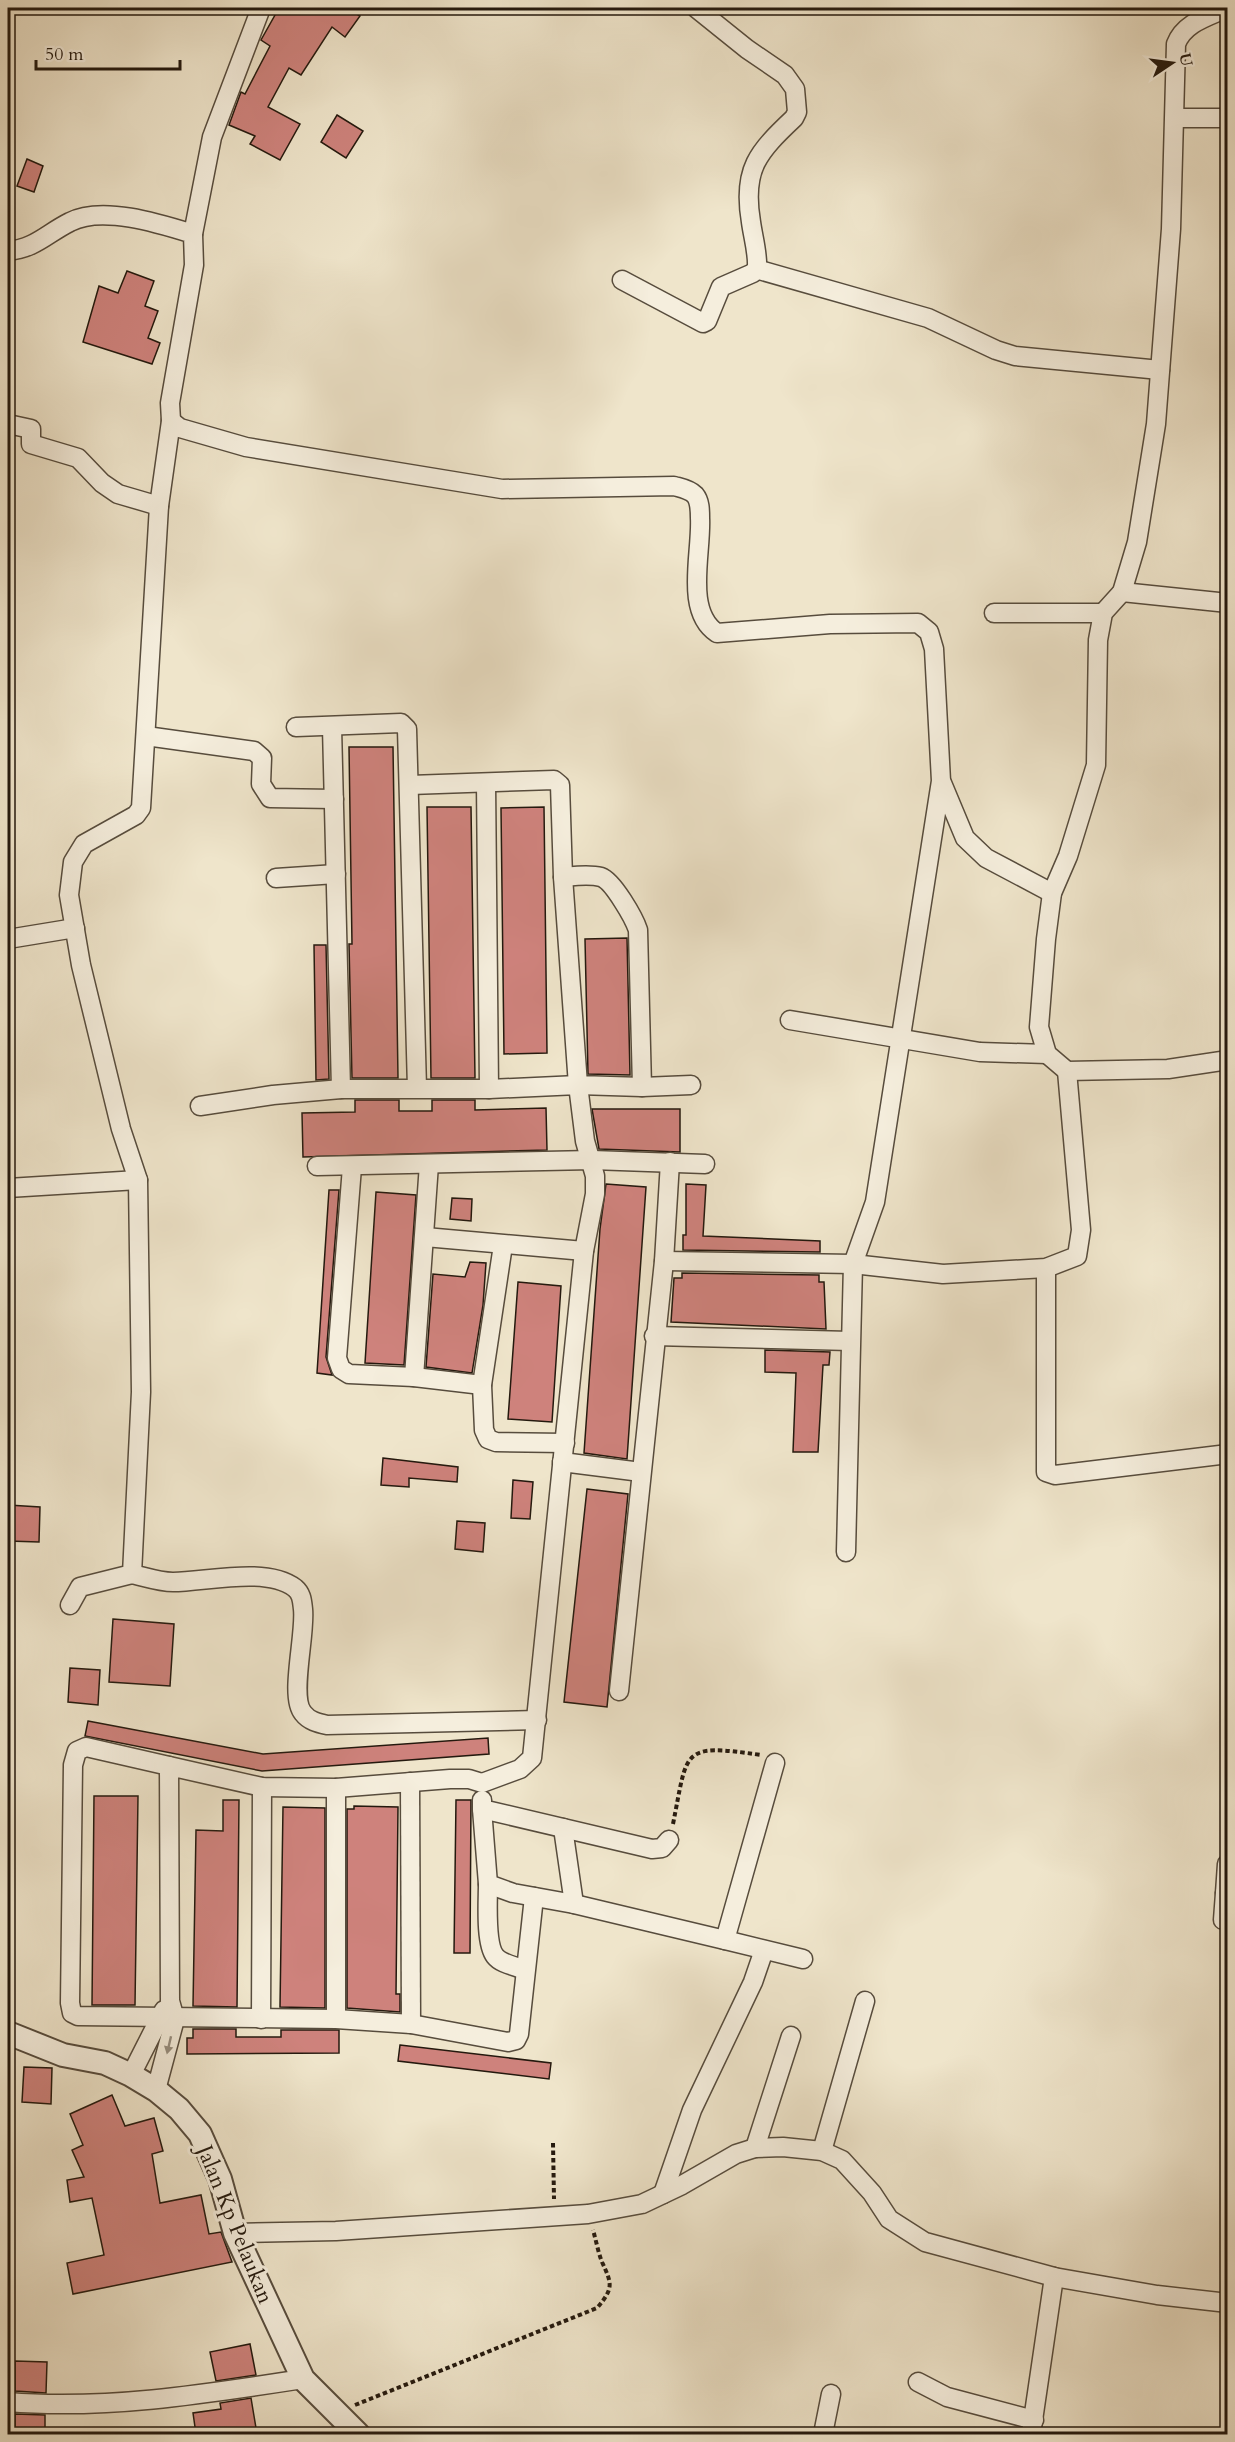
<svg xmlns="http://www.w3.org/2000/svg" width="1235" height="2442" viewBox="0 0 1235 2442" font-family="Cardo,serif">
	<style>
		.building { fill: #ce827c; stroke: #24190e; stroke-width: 1.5 }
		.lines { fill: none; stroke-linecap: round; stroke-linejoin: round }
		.minor-casing { stroke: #574c3d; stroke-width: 21 }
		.tertiary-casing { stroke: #574c3d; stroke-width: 26 }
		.path { stroke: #24190e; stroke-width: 4; stroke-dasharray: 4.5 3; stroke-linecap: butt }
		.minor { stroke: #f5eedd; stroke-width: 18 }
		.tertiary { stroke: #f5eedd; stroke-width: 22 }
		.oneway { fill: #978e80 }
		.labels { text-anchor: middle; stroke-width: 6; stroke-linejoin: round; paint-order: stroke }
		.street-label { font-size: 22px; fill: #24190e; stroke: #f5eedd }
	</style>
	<rect width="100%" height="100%" fill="#efe5cb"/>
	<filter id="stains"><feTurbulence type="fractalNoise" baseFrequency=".00333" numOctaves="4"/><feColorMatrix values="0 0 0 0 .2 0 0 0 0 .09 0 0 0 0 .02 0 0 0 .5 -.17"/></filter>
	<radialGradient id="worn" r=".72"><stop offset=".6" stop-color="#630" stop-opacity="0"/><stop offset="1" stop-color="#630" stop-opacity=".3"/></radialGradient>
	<g class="building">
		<path d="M279 8H347L360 16 345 37 332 27 301 75 289 68 268 107 300 124 280 160 250 144 255 136 229 125 241 92 245 94 270 46 261 40Z"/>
		<path d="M337 115 363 131 346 158 321 142Z"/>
		<path d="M27 159 43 166 34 192 17 186Z"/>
		<path d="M127 271 154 281 145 306 158 311 148 338 160 343 152 364 83 342 99 286 118 293Z"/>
		<path d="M349 747H393L398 1078H352L349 944H352Z"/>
		<path d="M427 807H471L475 1078H431Z"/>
		<path d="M544 807 547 1053 504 1054 501 808Z"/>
		<path d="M627 938 630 1075 588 1074 585 939Z"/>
		<path d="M314 945H326L329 1079 316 1080Z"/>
		<path d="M355 1100H399V1111H432V1100H475V1110L546 1108 547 1150 303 1157 302 1113 355 1112Z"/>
		<path d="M592 1109H680V1152L599 1149Z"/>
		<path d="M606 1184 646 1187 627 1459 584 1453 600 1229Z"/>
		<path d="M686 1184 706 1185 703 1236 820 1241V1252L683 1250V1235H686Z"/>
		<path d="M329 1190H339L326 1357 332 1375 317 1373Z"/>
		<path d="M376 1192 416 1195 404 1365 365 1363Z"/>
		<path d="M452 1198 472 1199 471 1221 450 1219Z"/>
		<path d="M470 1262 486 1263 483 1305 472 1373 426 1367 433 1274 465 1277Z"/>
		<path d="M682 1273 819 1275V1282H824L826 1329 671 1322 674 1278H682Z"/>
		<path d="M518 1282 561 1286 552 1422 508 1419Z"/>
		<path d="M765 1350 830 1352 829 1365H823L818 1452H793L796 1373 765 1372Z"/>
		<path d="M383 1458 458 1467 457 1482 409 1478V1487L381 1485Z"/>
		<path d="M513 1480 533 1482 530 1519 511 1518Z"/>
		<path d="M587 1489 628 1494 607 1707 564 1702Z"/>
		<path d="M8 1505 40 1507 39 1542 8 1541Z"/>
		<path d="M457 1521 485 1523 483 1552 455 1549Z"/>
		<path d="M113 1619 174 1624 170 1686 109 1682Z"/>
		<path d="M70 1668 100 1670 98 1705 68 1702Z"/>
		<path d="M88 1721 263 1754 488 1738 489 1754 262 1771 85 1736Z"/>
		<path d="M94 1796H138L135 2005H92Z"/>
		<path d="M223 1800H239L237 2007 193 2006 196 1830 223 1831Z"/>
		<path d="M456 1800H471L470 1953H454Z"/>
		<path d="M354 1806 398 1807 396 1994H400V2012L347 2008V1809H354Z"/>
		<path d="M283 1807 325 1808V2008L280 2007Z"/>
		<path d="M193 2029H236V2037H281V2030H339V2053L187 2054V2038H193Z"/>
		<path d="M400 2045 551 2063 549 2079 398 2061Z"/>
		<path d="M24 2067 52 2068 51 2104 22 2102Z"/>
		<path d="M112 2095 125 2126 154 2118 163 2151 152 2154 160 2203 201 2195 209 2234 221 2232 232 2262 73 2294 67 2263 104 2255 92 2198 70 2202 67 2180 84 2177 72 2150 83 2145 70 2114Z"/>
		<path d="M250 2344 256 2375 216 2381 210 2352Z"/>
		<path d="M15 2361 47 2362 46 2393 15 2391Z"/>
		<path d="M251 2398 257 2434H196L193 2413 221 2409 220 2403Z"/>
		<path d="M15 2414 45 2415V2434H15Z"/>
	</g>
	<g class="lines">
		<g class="minor-casing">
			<g id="minor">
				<path d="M1227 8C1207 17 1184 23 1176 44L1171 229 1156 424 1137 542 1122 592 1103 613 1098 640 1096 765 1068 856 1052 893 1046 939 1039 1027 1047 1054 1067 1071 1168 1069 1228 1060"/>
				<path d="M1175 118H1228"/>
				<path d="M193 234 212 137 261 8"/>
				<path d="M8 251C36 248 46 234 70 222 102 205 161 224 193 234L194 265 170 403 171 421 159 506 141 808 136 815 84 844 73 862 69 895 81 965 121 1129 138 1180 141 1392 132 1574 80 1587 70 1605"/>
				<path d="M756 269 928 318 996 350 1015 356 1160 370"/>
				<path d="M622 280 703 323 707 321 721 287 753 273 757 268C758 253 753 237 751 222 742 169 758 152 794 118L797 112 795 89 785 75 747 49 696 8"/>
				<path d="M171 421 180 428 246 447 502 489 674 486C681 488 689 489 695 495 700 501 700 510 700 518 702 553 684 611 717 633L830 624 918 623 929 632 934 649 941 781 875 1202 853 1264 846 1552"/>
				<path d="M8 424 31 429V444L78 458 102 483 118 494 159 506"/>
				<path d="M1122 592 1228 603"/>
				<path d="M994 613H1103"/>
				<path d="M296 727 401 723 407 729 417 1088"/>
				<path d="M332 727 341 1089"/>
				<path d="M146 736 254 751 262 758 261 784 270 798 334 799"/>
				<path d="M486 783 489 1089"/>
				<path d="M942 783 965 838 986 858 1052 893"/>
				<path d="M410 785 554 780 560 785 563 877 578 1085 642 1087 691 1085"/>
				<path d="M563 877C575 876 589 874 601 877 613 881 634 918 638 930L642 1087"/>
				<path d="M276 878 336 874"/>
				<path d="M8 939 75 928"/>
				<path d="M790 1020 980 1052 1047 1054"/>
				<path d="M317 1166 592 1160 705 1164"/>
				<path d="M352 1167 337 1358 341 1369 349 1374 414 1377 482 1385"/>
				<path d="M8 1188 138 1180"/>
				<path d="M425 1237 584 1251"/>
				<path d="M503 1245 482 1385 484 1430 488 1439 496 1442 565 1443"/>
				<path d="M664 1261 853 1264 943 1274 1046 1268 1077 1256 1081 1230 1067 1071"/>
				<path d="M1046 1268V1472L1055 1475 1228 1454"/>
				<path d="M654 1336 850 1341"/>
				<path d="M414 1377 429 1164"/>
				<path d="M562 1462 641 1472"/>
				<path d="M132 1574C145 1577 160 1582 173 1582 206 1582 266 1566 295 1588 302 1594 302 1601 303 1609 306 1634 289 1697 303 1713 309 1721 318 1723 327 1725L537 1720"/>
				<path d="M619 1691 664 1261 670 1162"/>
				<path d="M169 1766 86 1747 77 1751 73 1765 70 2003 72 2013 78 2016 336 2019 411 2024 508 2042 516 2040 519 2034 534 1897"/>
				<path d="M410 1782 411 2024"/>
				<path d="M482 1800V1809L652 1849 662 1848 669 1840"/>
				<path d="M482 1809 488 1884 513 1893 574 1904 725 1940 775 1763"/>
				<path d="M563 1828 574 1904"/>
				<path d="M1227 1864 1225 1893 1228 1894"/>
				<path d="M488 1884C488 1901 485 1943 495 1956 501 1964 516 1966 525 1970"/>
				<path d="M1223 1920 1225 1893"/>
				<path d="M725 1940 803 1959"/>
				<path d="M261 2019 262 1787"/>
				<path d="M336 2019V1788"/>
				<path d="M131 2075 164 2010"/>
				<path d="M156 2090 175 2019 170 2001 169 1766 262 1787 336 1788 450 1779H469L482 1783 520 1769 532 1758 584 1251 595 1194V1176L585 1141 578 1085 489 1089H341L273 1095 200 1106"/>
				<path d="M755 2148 791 2036"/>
				<path d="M822 2151 865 2001"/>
				<path d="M663 2194 692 2110 753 1982 764 1950"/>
				<path d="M235 2233 336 2231 588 2214 642 2204 682 2185 736 2154 755 2148 783 2147 822 2151 842 2160 872 2193 889 2219 925 2242 1054 2277 1157 2295 1228 2303"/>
				<path d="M918 2382 947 2397 1034 2420"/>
				<path d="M8 2402C106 2410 206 2394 303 2379"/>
				<path d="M823 2434 831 2394"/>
				<path d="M1031 2434 1054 2277"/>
			</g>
		</g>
		<g class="tertiary-casing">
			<path id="tertiary" d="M8 2033 63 2055 105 2063 131 2075 156 2090 179 2109 200 2134 220 2179 235 2233 303 2379 358 2434"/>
		</g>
		<g class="path">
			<path d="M673 1824C688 1750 680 1743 761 1755"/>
			<path d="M553 2143 554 2199"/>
			<path d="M355 2405 597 2308C614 2288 612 2284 602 2262 598 2252 596 2240 593 2230"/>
		</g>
		<use href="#minor" class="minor"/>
		<use href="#tertiary" class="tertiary"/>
	</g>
	<defs><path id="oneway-solid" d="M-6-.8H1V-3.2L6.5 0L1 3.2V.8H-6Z" transform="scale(1.5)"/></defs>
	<use class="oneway" href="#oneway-solid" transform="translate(169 2045) rotate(103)"/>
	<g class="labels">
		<g class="street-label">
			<text transform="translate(236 2224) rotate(68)" y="8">Jalan Kp Pelaukan</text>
		</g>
	</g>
	<rect width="1235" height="2442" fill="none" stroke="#efe5cb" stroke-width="30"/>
	<rect x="9" y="9" width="1217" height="2424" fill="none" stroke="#24190e" stroke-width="3"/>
	<rect x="15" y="15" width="1205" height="2412" fill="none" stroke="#24190e" stroke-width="1.5"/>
	<g transform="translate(1172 63) rotate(77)" stroke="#f5eedd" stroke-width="4.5" paint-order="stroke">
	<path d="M0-4.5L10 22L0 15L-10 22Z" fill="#24190e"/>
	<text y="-9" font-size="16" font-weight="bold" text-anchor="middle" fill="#24190e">U</text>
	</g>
	<path d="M36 60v9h144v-9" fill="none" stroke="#24190e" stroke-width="3"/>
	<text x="45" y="60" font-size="18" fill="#24190e" stroke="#f5eedd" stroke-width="4.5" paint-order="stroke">50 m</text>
	<rect width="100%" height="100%" filter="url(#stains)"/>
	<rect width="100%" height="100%" fill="url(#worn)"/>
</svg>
